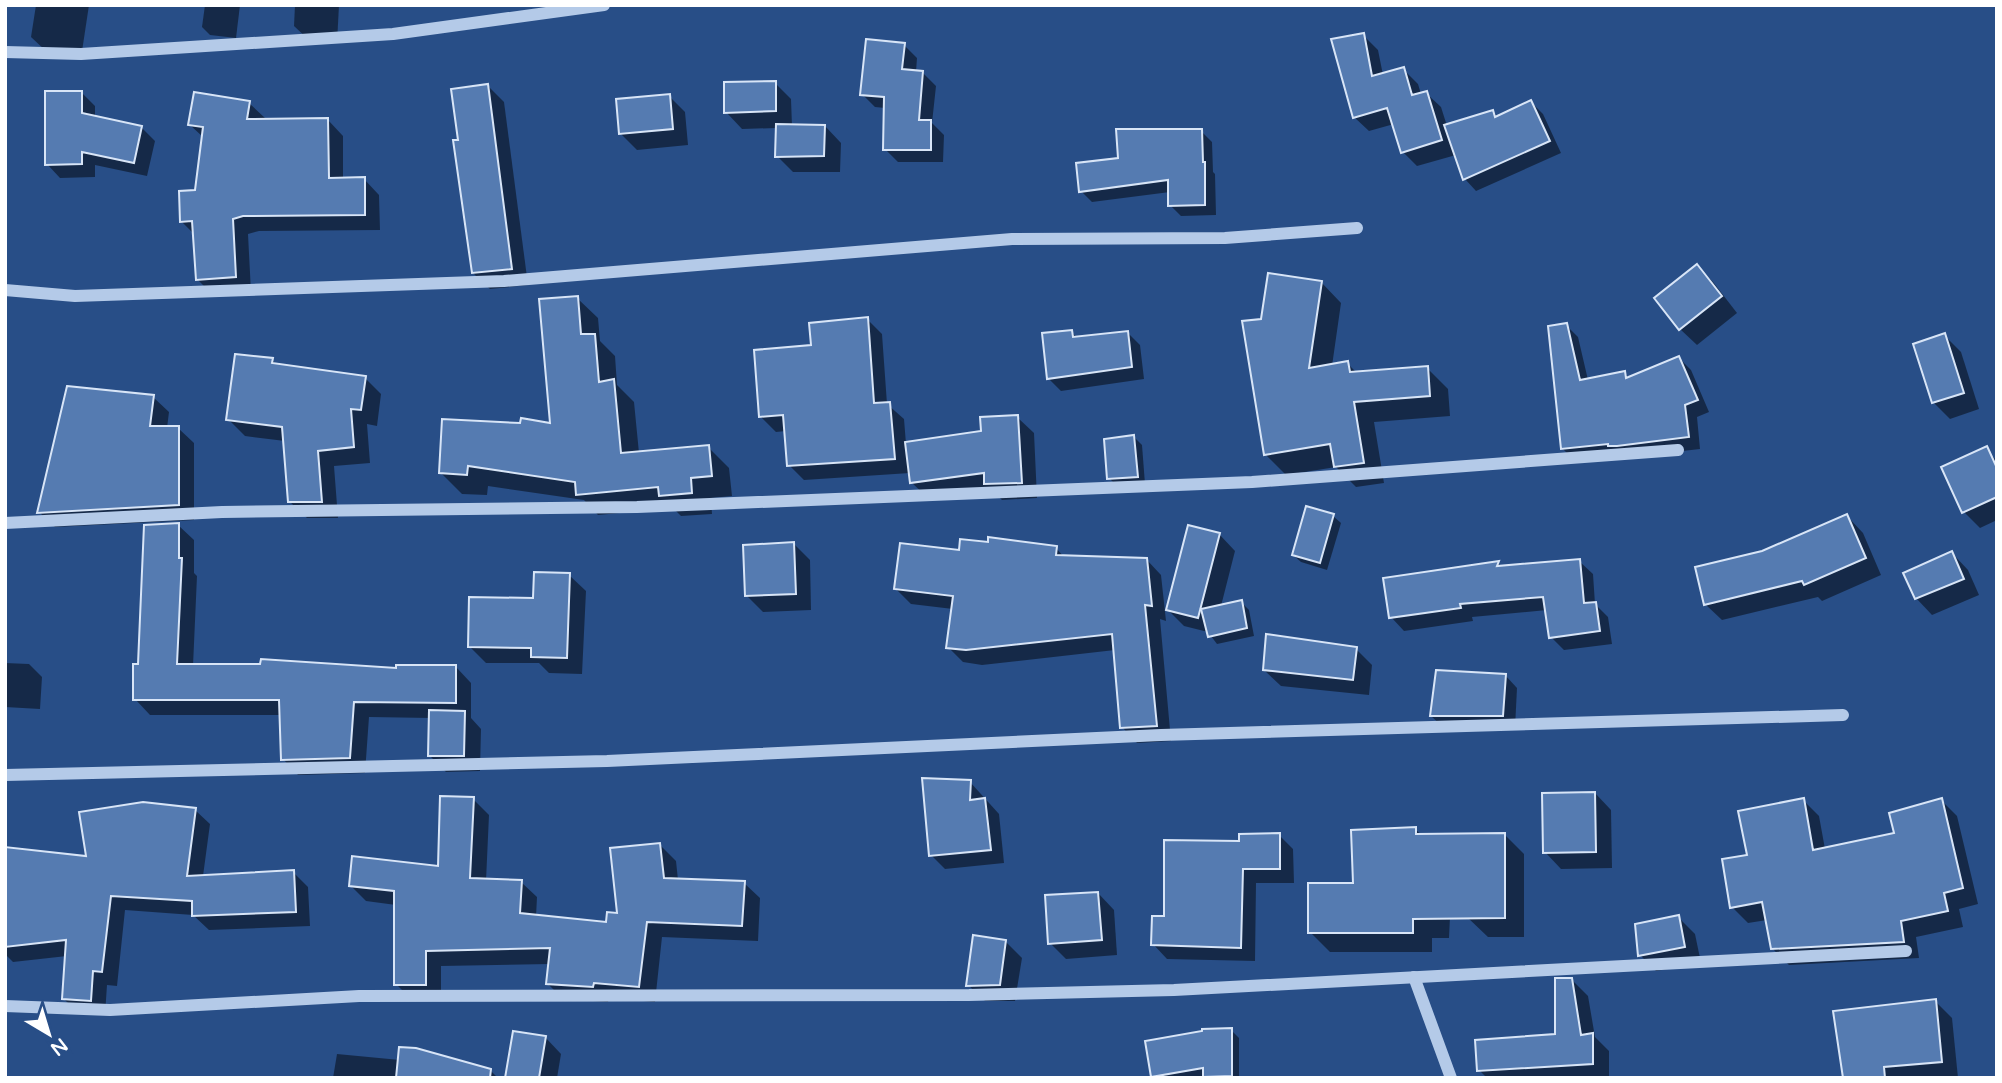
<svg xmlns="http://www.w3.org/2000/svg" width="2002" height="1083" viewBox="0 0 2002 1083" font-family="'Varela Round',sans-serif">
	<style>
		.shadow { fill: #0007 }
		.building { fill: #557bb1; stroke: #d8e5f7; stroke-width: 2 }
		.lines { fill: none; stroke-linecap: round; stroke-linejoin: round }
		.minor { stroke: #b4cae8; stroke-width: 12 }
	</style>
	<rect width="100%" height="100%" fill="#284e87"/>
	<g class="shadow">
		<path d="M36 5H89L81 58 48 53 31 37Z"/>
		<path d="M205 5H240L236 38 210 35 202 27Z"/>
		<path d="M295 5H339L337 43 311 42 294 26Z"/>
		<path d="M885 5H901V7H888Z"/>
		<path d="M1363 35 1378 50 1383 75 1403 69 1418 84 1421 94 1426 93 1441 107 1447 126 1493 112 1498 117 1531 102 1543 114 1561 153 1476 191 1465 179 1456 155 1417 166 1403 152 1394 124 1369 131 1354 117Z"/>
		<path d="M904 45 917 58 916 72H922L936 86 932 123 944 135 943 162H898L885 149V108L875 107 862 94Z"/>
		<path d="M775 83 791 99 792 126H825L841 143 840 172H793L777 156V128L742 129 726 112Z"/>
		<path d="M488 86 504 102 528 285 490 289 473 273 460 141Z"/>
		<path d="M81 92 95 106V118L141 127 155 141 147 176 95 165V177L60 178 47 164Z"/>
		<path d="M669 96 685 112 688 145 637 150 621 134Z"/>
		<path d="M249 103 265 118V121L328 120 343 136V179H364L379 195 380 230 259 231 248 234 251 292 213 295 198 280 195 235 182 222 196 191 203 137 190 125Z"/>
		<path d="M1201 131 1212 142 1213 172 1215 174 1216 215 1181 216 1170 205V192L1092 202 1081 191 1119 159Z"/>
		<path d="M1697 266 1713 282 1737 313 1697 345 1680 329Z"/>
		<path d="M1321 282 1341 303 1332 366 1347 363 1357 373 1427 368 1448 389 1450 416 1374 422 1384 483 1356 487 1336 467 1286 475 1266 455Z"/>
		<path d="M577 298 598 318 600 341 615 356 617 385 634 402 639 453 708 447 729 468 732 496 711 498 712 514 681 516 673 508 598 515 584 500 488 486 487 495 462 494 441 473 552 425Z"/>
		<path d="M867 319 882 334 887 404 904 419 906 444 983 433 1017 417 1034 433 1037 498 1002 500 992 490 928 498 911 482 910 473 804 480 789 465 786 431 776 432 761 417 813 347Z"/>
		<path d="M1566 325 1578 337 1588 380 1624 373 1629 378 1679 358 1691 370 1709 412 1697 417 1700 449 1630 457 1575 461 1562 448Z"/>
		<path d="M1071 332 1078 338 1127 332 1140 345 1144 379 1061 391 1048 378Z"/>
		<path d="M1944 335 1961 352 1979 409 1950 419 1933 402Z"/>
		<path d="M272 360 277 365 365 378 381 394 377 426 367 424 370 463 334 466 338 518H307L290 502 285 441 245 436 228 419Z"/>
		<path d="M153 397 169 412 167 428H178L194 443V520L55 527 39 512Z"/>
		<path d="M1134 437 1142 445 1145 484 1117 486 1109 478Z"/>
		<path d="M1988 452 1997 461V520L1980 528 1964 512Z"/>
		<path d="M1333 516 1341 523 1327 570 1301 562 1293 555Z"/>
		<path d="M1847 516 1863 533 1881 575 1822 601 1818 597 1722 620 1705 604 1763 552Z"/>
		<path d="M178 525 194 540V573L197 576 193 666 398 670 456 667 471 683V718L481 729 480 771 446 772 430 756 431 718 369 717 365 773 298 775 283 759 281 715H150L135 699 139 666Z"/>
		<path d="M1219 534 1235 551 1221 606 1241 602 1249 610 1254 636 1217 644 1208 632 1184 626 1168 610Z"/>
		<path d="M794 544 810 560 811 610 763 612 746 595Z"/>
		<path d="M1056 548 1064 557 1146 559 1161 575 1166 621 1160 619 1171 741 1137 743 1122 727 1115 650 982 665 963 662 948 647 953 609 911 604 896 589 960 552Z"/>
		<path d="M1952 553 1968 570 1979 595 1932 615 1916 598Z"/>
		<path d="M1579 561 1593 574 1595 604 1608 617 1612 644 1564 650 1551 637 1547 610 1472 617 1473 621 1404 631 1391 617 1498 563 1502 567Z"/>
		<path d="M569 575 586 591 582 674 549 673 539 663H486L470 647Z"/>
		<path d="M1356 649 1372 665 1369 695 1281 686 1264 670Z"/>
		<path d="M5 663 29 664 42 677 40 709 5 707Z"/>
		<path d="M1505 675 1517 688 1515 728H1444L1431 716Z"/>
		<path d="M970 782 999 814 1004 863 945 869 931 855Z"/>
		<path d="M1595 793 1611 810 1612 868 1561 869 1545 852Z"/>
		<path d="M473 799 489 815 486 881 521 882 537 897 536 917 608 924 619 915 660 845 676 861 678 880 744 883 760 898 758 941 662 937 655 1002 609 998 608 1002 563 999 548 984 550 964 441 966V1000H412L396 984V905L366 901 350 885 439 868Z"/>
		<path d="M1803 800 1819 816 1825 849 1896 835 1941 800 1957 816 1978 904 1959 909 1963 927 1916 937 1919 958 1789 965 1773 949 1767 920 1748 923 1732 907 1749 856Z"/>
		<path d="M195 810 210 824 203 876 293 872 308 887 310 926 209 930 193 915 125 910 117 986 107 985 105 1015 79 1014 64 999 67 956 13 962 5 954V876L88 858Z"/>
		<path d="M1415 829 1422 835 1504 834 1524 854V937H1488L1467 917H1450L1449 938H1432V952H1330L1310 932 1355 885Z"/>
		<path d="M1279 835 1293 849 1294 883H1256L1255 961 1167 959 1153 944 1165 918 1241 842Z"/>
		<path d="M1098 893 1114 910 1117 955 1066 959 1050 943Z"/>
		<path d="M1678 917 1695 934 1701 963 1656 971 1640 955Z"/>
		<path d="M1005 941 1022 958 1015 1001H985L968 985Z"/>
		<path d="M1571 979 1588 996 1595 1037 1609 1051V1078H1487L1479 1070 1557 1036Z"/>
		<path d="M1935 1001 1952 1018 1958 1078H1845Z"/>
		<path d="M1231 1030 1239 1038V1078L1152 1076Z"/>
		<path d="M545 1037 561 1054 557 1078H507Z"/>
		<path d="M416 1050 491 1071 498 1078H333L337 1054 400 1060Z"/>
	</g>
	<g class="building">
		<path d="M1364 33 1372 76 1404 67 1412 95 1427 91 1442 140 1401 153 1387 108 1353 118 1331 39Z"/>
		<path d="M866 39 905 43 902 69 923 71 919 120H931V150H883L884 97 860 95Z"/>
		<path d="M776 81V111L724 113V82Z"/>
		<path d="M488 84 512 269 472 273 453 140H458L451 89Z"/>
		<path d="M45 91H82V113L142 126 134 163 82 152V164L45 165Z"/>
		<path d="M194 92 250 101 247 119 328 118 329 178 365 177V215L243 216 233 219 236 277 196 280 192 221 180 222 179 191 195 190 203 127 188 125Z"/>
		<path d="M670 94 673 129 619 134 616 99Z"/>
		<path d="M1531 100 1550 141 1463 180 1444 125 1493 110 1495 117Z"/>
		<path d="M776 124 825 125 824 156 775 157Z"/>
		<path d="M1116 129H1202L1203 162H1205V205L1168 206V180L1079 192 1076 163 1118 158Z"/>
		<path d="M1697 264 1722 296 1679 330 1654 298Z"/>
		<path d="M1268 273 1322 281 1309 368 1348 361 1350 372 1428 366 1430 396 1354 402 1364 463 1334 467 1330 444 1264 455 1242 321 1261 319Z"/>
		<path d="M578 296 581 334H595L599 382 614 379 621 453 709 445 712 476 691 478 692 493 659 496 658 487 576 495 575 482 468 466 467 475 439 473 442 419 520 423 521 418 550 423 539 299Z"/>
		<path d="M868 317 874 403 890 402 895 459 787 466 783 415 759 417 754 350 811 345 809 323Z"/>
		<path d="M1567 323 1580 380 1625 371 1626 378 1679 356 1698 400 1685 405 1689 437 1617 446H1608V444L1561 449 1548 326Z"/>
		<path d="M1072 330 1073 337 1128 331 1132 367 1047 379 1042 333Z"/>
		<path d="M1945 333 1964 393 1932 403 1913 344Z"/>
		<path d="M235 354 273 358 272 363 366 376 361 410 351 409 354 447 318 451 322 502H288L282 427 226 420Z"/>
		<path d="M67 386 154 395 150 426H179V505L37 513Z"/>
		<path d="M1018 415 1022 483 984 484V473L910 483 905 442 981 431 980 417Z"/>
		<path d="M1134 435 1138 477 1107 479 1104 439Z"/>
		<path d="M1987 446 1997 468V497L1962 513 1941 467Z"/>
		<path d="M1306 506 1334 514 1320 563 1292 555Z"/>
		<path d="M1847 514 1866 558 1804 585 1802 581 1704 605 1695 567 1762 551Z"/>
		<path d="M179 523V558H182L177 664H260L261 659 396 668V665H456V703L354 702 350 758 281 760 279 700H133V664H138L144 525Z"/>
		<path d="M1188 525 1220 533 1198 618 1166 610Z"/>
		<path d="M988 537 1057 546 1056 555 1147 558 1152 606 1145 605 1157 726 1120 728 1112 634 966 650 946 648 953 596 894 589 900 543 959 550 960 539 988 542Z"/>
		<path d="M794 542 796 594 745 596 743 545Z"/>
		<path d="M1952 551 1964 579 1915 599 1903 573Z"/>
		<path d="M1580 559 1584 603 1596 602 1600 631 1549 638 1543 597 1460 604 1461 608 1389 618 1383 578 1499 561 1497 566Z"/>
		<path d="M534 572 570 573 567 658 531 657V648L468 647 469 597 533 598Z"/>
		<path d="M1242 600 1247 628 1208 637 1201 609Z"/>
		<path d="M1266 634 1357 647 1353 680 1263 670Z"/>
		<path d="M1436 670 1506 674 1503 716H1430Z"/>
		<path d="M429 710 465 711 464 756H428Z"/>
		<path d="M922 778 971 780 970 800 985 798 991 850 929 856Z"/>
		<path d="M1595 792 1596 852 1543 853 1542 793Z"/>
		<path d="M440 796 474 797 470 878 522 880 520 913 606 922 607 912 617 913 610 848 660 843 664 878 745 881 742 926 647 922 639 987 594 983 593 987 546 984 550 948 426 951V985H394V891L349 886 352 856 438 866Z"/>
		<path d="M1804 798 1813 850 1894 833 1889 813 1942 798 1963 888 1944 893 1948 911 1901 921 1904 942 1771 949 1762 902 1730 908 1722 859 1747 855 1738 811Z"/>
		<path d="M143 802 196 808 187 876 294 870 296 912 192 916V901L111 896 102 972 93 971 91 1001 62 999 66 940 5 947V847L86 856 79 812Z"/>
		<path d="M1416 827V834L1505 833V918L1413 919V933H1308V883H1353L1351 830Z"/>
		<path d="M1280 833V869H1243L1241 948 1151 945 1152 916H1164V840L1239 841V834Z"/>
		<path d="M1098 892 1102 940 1048 944 1045 895Z"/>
		<path d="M1679 915 1685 947 1638 956 1635 924Z"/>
		<path d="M973 935 1006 940 1000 985 966 986Z"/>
		<path d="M1555 978H1572L1581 1035 1593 1033V1064L1477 1071 1475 1040 1555 1034Z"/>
		<path d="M1936 999 1942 1062 1884 1067 1885 1078H1843L1833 1011Z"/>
		<path d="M1232 1028V1076L1203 1077V1068L1151 1077 1145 1041 1202 1031V1029Z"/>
		<path d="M513 1031 546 1036 539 1078H505Z"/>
		<path d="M399 1047 416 1048 491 1069 490 1078H396Z"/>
	</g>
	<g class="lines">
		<g class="minor">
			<path d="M5 52 81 54 393 34 604 5"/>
			<path d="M5 290 75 296 504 281 1012 239 1225 238 1357 228"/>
			<path d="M5 523 222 512 637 507 1252 482 1678 450"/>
			<path d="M5 775 607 761 1161 735 1843 715"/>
			<path d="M1414 977 1451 1078"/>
			<path d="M5 1006 110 1010 359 996 969 995 1174 990 1906 951"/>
		</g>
	</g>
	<rect width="2002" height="1083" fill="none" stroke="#ffffff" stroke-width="14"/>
	<g transform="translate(49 1034) rotate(142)" stroke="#284e87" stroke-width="5" paint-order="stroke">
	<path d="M0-5L12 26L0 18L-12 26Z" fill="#ffffff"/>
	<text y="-10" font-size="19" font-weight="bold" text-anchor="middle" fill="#ffffff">N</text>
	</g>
</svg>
